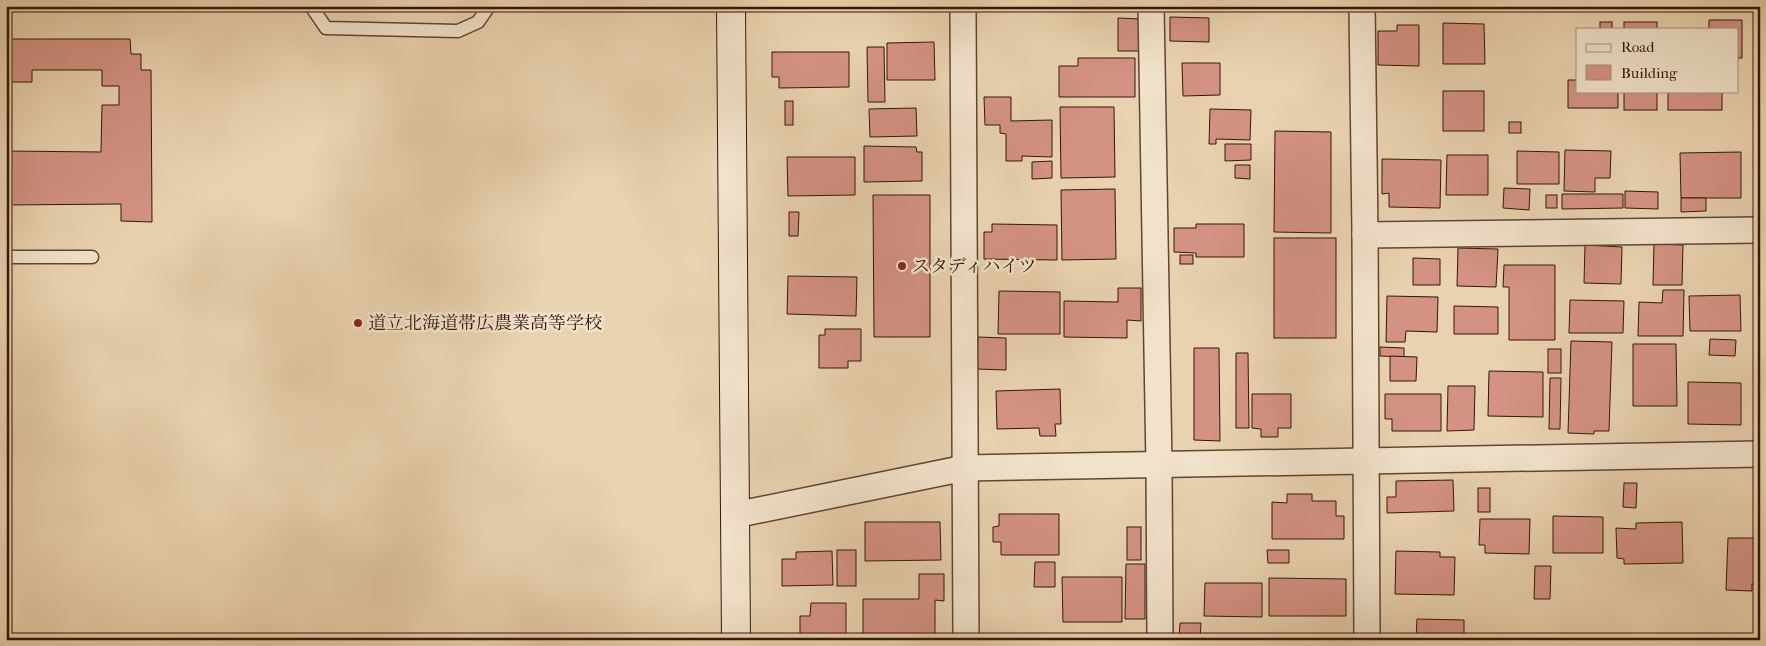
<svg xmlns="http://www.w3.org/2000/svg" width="1766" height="646" viewBox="0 0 1766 646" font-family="'IM FELL French Canon','Noto Serif JP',serif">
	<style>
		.building { fill: #d49284; stroke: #34160a }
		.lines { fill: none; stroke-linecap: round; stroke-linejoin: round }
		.lane-casing { stroke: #614533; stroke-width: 15 }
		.street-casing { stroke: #614533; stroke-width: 28 }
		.secondary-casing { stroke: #34160a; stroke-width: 30 }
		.lane { stroke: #f1e2cb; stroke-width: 12 }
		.street { stroke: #f1e2cb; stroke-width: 25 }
		.secondary { stroke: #f1e2cb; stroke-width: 28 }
		.poi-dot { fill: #8f2418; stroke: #f1e2cb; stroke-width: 2 }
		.labels { text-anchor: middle; stroke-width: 5; stroke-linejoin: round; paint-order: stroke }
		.poi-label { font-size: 18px; fill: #34160a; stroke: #f1e2cb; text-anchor: start }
	</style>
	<rect width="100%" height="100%" fill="#e9d2af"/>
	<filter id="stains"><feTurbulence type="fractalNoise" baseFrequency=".004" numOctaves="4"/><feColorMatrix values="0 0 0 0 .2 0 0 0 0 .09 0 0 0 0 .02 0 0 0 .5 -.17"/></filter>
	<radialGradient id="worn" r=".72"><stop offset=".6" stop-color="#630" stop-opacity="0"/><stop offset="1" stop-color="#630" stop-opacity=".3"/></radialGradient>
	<g class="building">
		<path d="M1170 17 1209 18V42L1170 41Z"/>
		<path d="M1118 18 1141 19V51H1118Z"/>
		<path d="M1709 20H1742V58H1737V29H1709Z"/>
		<rect x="1600" y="22" width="12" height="7"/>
		<rect x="1624" y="22" width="33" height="7"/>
		<path d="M1443 23 1484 24 1485 64H1443Z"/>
		<path d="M1397 25H1419V66L1378 65V31H1397Z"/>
		<path d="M6 39H130L131 54H141V70H151L152 222 121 221V204L6 205V151L101 152 102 105H119V86H102V70H32V82H6Z"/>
		<path d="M934 42 935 80H887V43Z"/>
		<path d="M867 47H884L885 102H868Z"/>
		<path d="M772 52H849V87L779 88V77H772Z"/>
		<path d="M1078 58H1135V97H1059V66H1078Z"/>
		<path d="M1182 63H1220V95L1183 96Z"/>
		<path d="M1568 80H1577V91H1618V108H1568Z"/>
		<rect x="1443" y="91" width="41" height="40"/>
		<rect x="1624" y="91" width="33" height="19"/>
		<rect x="1668" y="91" width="54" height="19"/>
		<path d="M984 97H1011V121L1052 120V157L1022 156V161H1006V134L1000 133V125H985Z"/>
		<rect x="785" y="101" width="8" height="24"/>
		<path d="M1060 107H1114L1115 177 1061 178Z"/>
		<path d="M916 108 917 136 870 137 869 109Z"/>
		<path d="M1210 109 1251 110 1250 140 1216 139V144H1209Z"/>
		<rect x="1509" y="122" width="12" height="11"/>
		<path d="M1275 131 1331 132V233L1274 232Z"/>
		<path d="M1225 144H1251V160L1225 161Z"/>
		<path d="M864 146 916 147 917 152H922V181L864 182Z"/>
		<path d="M1565 150 1611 151 1610 178H1595V192L1564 191Z"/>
		<path d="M1517 151 1559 152V184H1517Z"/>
		<path d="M1741 152V198H1681L1680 153Z"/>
		<path d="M1447 155H1488V195H1446Z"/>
		<path d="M787 157H855V195L788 196Z"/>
		<path d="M1382 159 1441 160 1440 208 1389 207V193L1382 194Z"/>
		<path d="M1052 161V178L1032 179V162Z"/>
		<path d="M1235 165H1250V179L1235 178Z"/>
		<path d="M1504 188 1530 189 1529 210 1503 208Z"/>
		<path d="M1115 189 1116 259 1062 260 1061 190Z"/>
		<path d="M1625 191 1658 192V209L1625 208Z"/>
		<path d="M1562 194H1623V208L1562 209Z"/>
		<path d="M873 195H930V337H874Z"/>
		<rect x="1546" y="195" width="11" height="13"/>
		<path d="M1681 198H1706V211L1681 212Z"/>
		<path d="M789 212H799L798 236H789Z"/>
		<path d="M992 224 1057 225V260L984 259V232H992Z"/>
		<path d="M1196 224H1244V257H1196V253L1174 252V228H1196Z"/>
		<rect x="1274" y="238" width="62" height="100"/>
		<path d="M1654 244 1683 245 1682 285H1653Z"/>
		<path d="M1585 245 1622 247 1621 284 1584 283Z"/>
		<path d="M1458 248 1498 249 1496 287 1457 286Z"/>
		<rect x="1180" y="255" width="13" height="9"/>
		<path d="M1413 258 1440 259V285H1413Z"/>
		<path d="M1504 265H1555V340H1509V287H1503Z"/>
		<path d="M788 276 857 277 856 316 787 314Z"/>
		<path d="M1118 288H1141V321L1127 320V338L1064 337V301L1118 302Z"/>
		<path d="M1663 290H1684L1683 336H1638L1639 302 1662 303Z"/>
		<path d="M999 291 1060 292V334H998Z"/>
		<path d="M1740 295 1741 331H1690L1689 296Z"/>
		<path d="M1387 296 1438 297 1437 332 1406 331 1405 342H1386Z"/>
		<path d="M1570 300 1624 301 1623 333H1569Z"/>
		<path d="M1454 306 1498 307V334H1454Z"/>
		<path d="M825 329H861V361H848V368H819V335H825Z"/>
		<path d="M978 337 1006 338V370L977 369Z"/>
		<path d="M1710 339 1736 340 1735 356 1709 355Z"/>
		<path d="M1571 341 1612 342 1609 431H1594V434L1568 433Z"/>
		<path d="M1633 344H1676L1677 406H1633Z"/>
		<path d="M1380 347 1404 348V357L1380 356Z"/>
		<path d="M1194 348H1219L1220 441 1194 440Z"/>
		<rect x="1548" y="349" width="13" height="24"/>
		<path d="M1236 353H1248L1249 428H1236Z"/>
		<path d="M1390 356 1417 357 1416 381H1390Z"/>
		<path d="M1489 371 1543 372V417L1488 416Z"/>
		<path d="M1550 378H1561L1560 429H1549Z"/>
		<path d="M1688 382 1741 383V425L1688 424Z"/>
		<path d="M1448 386H1475L1474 430 1447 431Z"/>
		<path d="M1060 389 1061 424H1055L1056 436H1040L1039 428 997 429 996 391Z"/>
		<path d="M1252 394H1291V428H1278V437H1261V429L1252 428Z"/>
		<path d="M1385 394H1441V431H1392V419H1385Z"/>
		<path d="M1453 480 1454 511 1387 513V497H1396V481Z"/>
		<path d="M1624 483H1637L1636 508 1623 507Z"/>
		<rect x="1478" y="488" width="12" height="24"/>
		<path d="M1287 494H1312V501H1336V516H1344V539H1272V502L1287 503Z"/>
		<path d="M999 514H1059V555H1001V542H993V527L999 526Z"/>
		<path d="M1553 516 1603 517V553H1553Z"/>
		<path d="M1480 519H1530L1529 554 1485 553V545H1479Z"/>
		<path d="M865 522H940L941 560 865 561Z"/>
		<path d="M1682 522 1683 563 1624 564V559L1617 558 1616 528 1636 529V523Z"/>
		<rect x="1127" y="527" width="14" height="33"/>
		<path d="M1728 538H1760V584H1752V591L1726 590Z"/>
		<rect x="837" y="550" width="19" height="36"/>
		<path d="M1267 550H1289V563H1268Z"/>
		<path d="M832 551 833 585 782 586V559H796V552Z"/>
		<path d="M1396 551 1440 552V557H1455L1454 595 1395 594Z"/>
		<path d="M1035 562H1055V587H1034Z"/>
		<path d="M1126 564H1145V619H1125Z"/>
		<path d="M1535 566H1551L1550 599H1534Z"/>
		<path d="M919 574H944V601L935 600V637H863V599H919Z"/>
		<path d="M1062 577H1122V622H1063Z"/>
		<path d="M1269 578 1346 579V616H1269Z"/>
		<path d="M1205 583H1262V617L1204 616Z"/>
		<path d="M811 603H846V640L800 639V616H810Z"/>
		<path d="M1417 619 1464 620V640H1416Z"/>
		<path d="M1180 623H1201L1200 640H1179Z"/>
	</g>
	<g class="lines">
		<g class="lane-casing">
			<g id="lane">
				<path d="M311 6 326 28 458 31 478 22 489 6"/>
				<path d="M6 257H92"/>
			</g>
		</g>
		<g class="street-casing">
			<g id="street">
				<path d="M963 6 966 640"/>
				<path d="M1151 6 1159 465 1160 640"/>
				<path d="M1362 6 1365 235 1367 640"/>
				<path d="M1365 235 1760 230"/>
				<path d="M735 515 965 468 1760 454"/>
			</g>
		</g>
		<g class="secondary-casing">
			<path id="secondary" d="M731 6 736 640"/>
		</g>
		<use href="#lane" class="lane"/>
		<use href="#street" class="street"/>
		<use href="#secondary" class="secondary"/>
	</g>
	<g class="poi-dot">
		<circle cx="902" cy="266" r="5"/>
		<circle cx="358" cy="323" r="5"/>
	</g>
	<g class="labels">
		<g class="poi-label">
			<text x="912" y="272">スタディハイツ</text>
			<text x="368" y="329">道立北海道帯広農業高等学校</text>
		</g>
	</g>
	<rect width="1766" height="646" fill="none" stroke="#e9d2af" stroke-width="25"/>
	<rect x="8" y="8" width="1751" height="631" fill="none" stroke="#34160a" stroke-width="2.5"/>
	<rect x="12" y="12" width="1741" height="621" fill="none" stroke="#34160a"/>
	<rect x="1576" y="28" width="162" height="65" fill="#f1e2cb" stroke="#a5907e"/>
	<rect x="1586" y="44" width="25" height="8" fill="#f1e2cb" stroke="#a5907e"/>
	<text x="1621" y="52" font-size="15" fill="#34160a">Road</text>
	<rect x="1586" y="65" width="25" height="15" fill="#d49284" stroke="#a5907e"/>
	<text x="1621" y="78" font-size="15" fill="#34160a">Building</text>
	<rect width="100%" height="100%" filter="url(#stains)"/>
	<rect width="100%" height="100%" fill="url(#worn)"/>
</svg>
